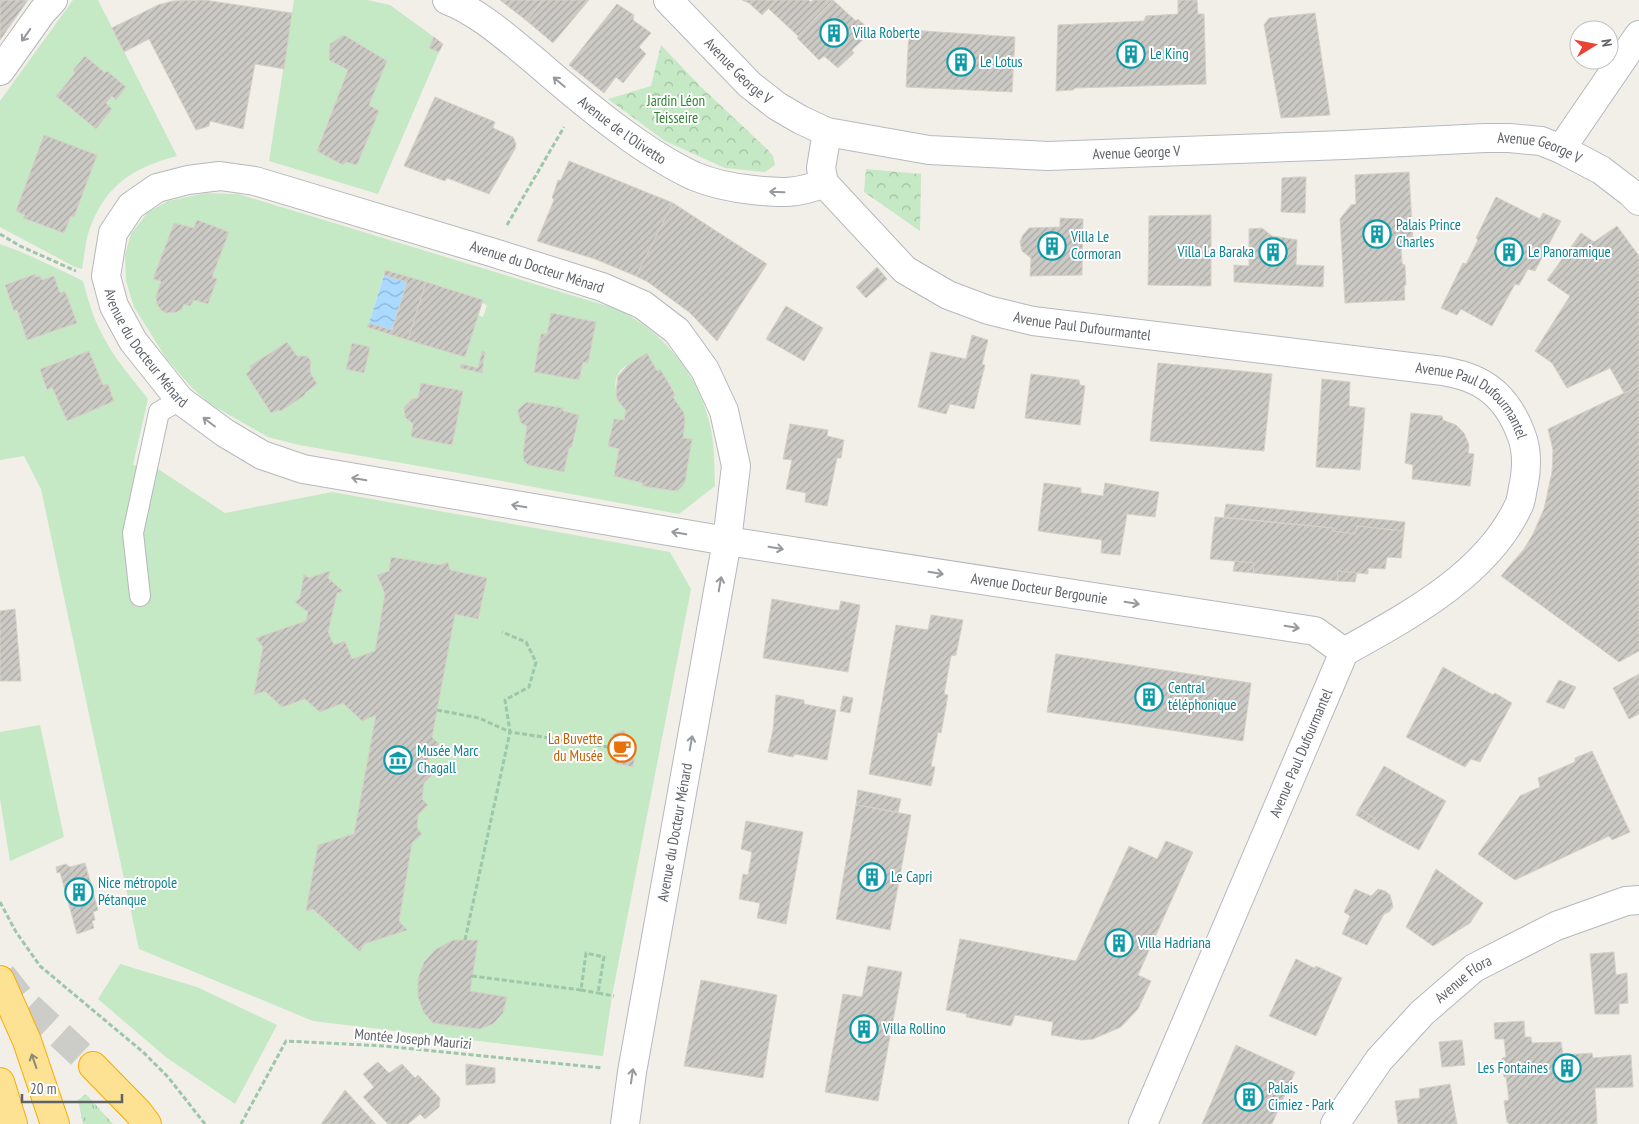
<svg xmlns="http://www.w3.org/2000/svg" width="1639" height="1124" viewBox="0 0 1639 1124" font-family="'PT Sans Narrow',sans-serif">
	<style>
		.grass { fill: url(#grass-tufts) }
		.park { fill: url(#park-crowns) }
		.garden { fill: #c5e8c5; fill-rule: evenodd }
		.water { fill: url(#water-waves) }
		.building { fill: url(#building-hatch); stroke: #d6d1c6 }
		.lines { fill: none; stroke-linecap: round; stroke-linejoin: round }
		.highway-tunnel { stroke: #ccccc8; stroke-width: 28; stroke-dasharray: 28 14; stroke-linecap: butt }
		.lane-casing { stroke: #b5b8bc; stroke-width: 22 }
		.street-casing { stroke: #b5b8bc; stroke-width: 30 }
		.secondary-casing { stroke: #b6babf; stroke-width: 30 }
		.highway-casing { stroke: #f9ab00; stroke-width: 30 }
		.path { stroke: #9cc7a9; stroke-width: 3; stroke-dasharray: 5 2.5; stroke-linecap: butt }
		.lane { stroke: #fff; stroke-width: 20 }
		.street { stroke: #fff; stroke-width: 28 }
		.secondary { stroke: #fff; stroke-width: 28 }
		.highway { stroke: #fde293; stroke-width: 28 }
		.oneway { stroke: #979a9d }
		.oneway2 { stroke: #8e8975 }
		.labels { text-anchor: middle; stroke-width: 4; stroke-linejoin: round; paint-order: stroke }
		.culture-label { font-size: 15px; fill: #0d838f; stroke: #fff; text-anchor: start }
		.street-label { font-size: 15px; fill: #5f6368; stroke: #fff }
		.park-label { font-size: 15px; fill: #348238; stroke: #fff }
		.food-label { font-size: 15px; fill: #c56008; stroke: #fff; text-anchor: end }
	</style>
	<defs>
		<pattern id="grass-tufts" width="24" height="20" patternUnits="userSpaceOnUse" patternTransform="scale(1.25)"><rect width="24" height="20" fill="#c5e8c5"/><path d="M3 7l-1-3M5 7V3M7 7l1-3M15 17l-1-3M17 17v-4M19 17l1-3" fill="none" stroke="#a3c0a4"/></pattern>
		<pattern id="park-crowns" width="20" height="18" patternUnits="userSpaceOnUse" patternTransform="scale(1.25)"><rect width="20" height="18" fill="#c5e8c5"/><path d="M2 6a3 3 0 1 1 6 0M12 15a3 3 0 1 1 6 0" fill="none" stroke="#a3c0a4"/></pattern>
		<pattern id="water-waves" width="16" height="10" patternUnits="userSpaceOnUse" patternTransform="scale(1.25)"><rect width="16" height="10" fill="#aadaff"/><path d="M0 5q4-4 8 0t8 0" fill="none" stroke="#8eb4d2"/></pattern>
		<pattern id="building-hatch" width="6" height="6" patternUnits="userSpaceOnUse" patternTransform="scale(1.25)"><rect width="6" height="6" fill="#cccac5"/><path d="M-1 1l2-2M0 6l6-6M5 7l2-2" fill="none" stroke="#a9a8a4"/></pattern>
	</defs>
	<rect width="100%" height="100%" fill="#f1efe8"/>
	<path class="grass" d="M86 1094 113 1124H83L78 1100Z"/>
	<g class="park">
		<path d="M661 45 701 87 767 149 773 156 775 165 765 172 725 168 665 141 608 99 651 86Z"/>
		<path d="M866 169 921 174 920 231 864 192Z"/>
	</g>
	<g class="garden">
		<path d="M73 0H98L177 156C131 168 103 187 88 234 85 245 84 258 82 269L75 267 0 227V101ZM85 56 105 73 107 71 116 99 112 96 106 103 112 109 96 129 56 96 75 73 73 70ZM44 136 97 155 71 216 24 217 25 215 16 211Z"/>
		<path d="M294 0H367L390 5 434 37 430 48 439 52 378 194 269 161ZM344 35 387 61 369 105 379 111 357 165 346 162 343 165 317 150 348 70 329 60 331 44Z"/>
		<path d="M206 193 238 194 617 309C664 332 698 374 710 425 715 445 714 466 715 486L679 514 464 474 299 445 268 437 210 404 192 388 166 358 134 307 126 281 125 255 131 234 148 212 168 201ZM197 221 229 232 212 277 217 279 208 304 194 300 184 304C181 312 174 314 166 313L156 298 161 281 154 278 174 223 194 228ZM385 270 483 300 482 303 487 305 483 317 478 315 465 357 368 327ZM541 334H547L588 363 583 362 579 380 534 372ZM287 342 297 356H307L311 361 310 372 317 384 305 393V395L281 411 279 410 271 413 246 374 251 369 250 366ZM352 343 370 347 364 373 346 368ZM647 354 657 371 660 369 675 394 673 397 684 413 685 420 683 438 685 482 680 489 676 491 643 486V483L614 476 619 449 608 446 624 420 626 411C618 401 610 384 620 371 627 363 638 359 647 354ZM421 383 463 391 452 445 411 437 413 424 405 417 404 407 412 399 418 398ZM527 402 563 408V411L579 415 573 447 569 448 564 472 528 465C519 454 527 439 527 426L521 423 518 413V409Z"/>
		<path d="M0 244C29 254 56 268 83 281 88 298 92 316 101 332 113 357 131 377 148 399L133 465 158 469 225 513 332 492 670 552 691 589 612 996 603 1056 313 1021 139 949 41 489 24 456 0 460ZM35 274 36 277 42 280 54 276 60 293 65 291 77 322 14 311 5 285ZM89 351 103 385 108 384 114 400 67 421 52 387 47 389 40 369Z"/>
		<path d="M40 725 64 837 10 861 0 799V732Z"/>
		<path d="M120 964 197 987 277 1025 235 1104 167 1058 98 999Z"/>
	</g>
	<path class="water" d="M384 275 407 282 392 330 369 323Z"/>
	<g class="building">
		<path d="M0 0H28L0 40Z"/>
		<path d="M204 0 292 13 284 69 255 64 243 129 210 121 209 126 196 130 149 39 124 52 112 28 158 5 173 1Z"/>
		<path d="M500 0H543L527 21Z"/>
		<path d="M543 0H589L553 43 527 21Z"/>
		<path d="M742 0H777L762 15 749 3Z"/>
		<path d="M777 0H808L811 2 813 0H833L798 36 769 9Z"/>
		<path d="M833 0 856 21 858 19 869 29 866 32 869 34 852 50 854 53 838 68 824 56 819 60 797 38Z"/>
		<path d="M1178 0H1197L1198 14H1204L1206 84 1075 88 1073 90 1056 91 1058 25 1144 21 1146 16 1178 14Z"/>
		<path d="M617 4 634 15 633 20 651 33 639 47 646 54 623 83 616 77 604 93 569 65Z"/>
		<path d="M1315 13 1330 115 1281 118 1264 25 1269 18Z"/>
		<path d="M909 30 1015 37 1012 92 906 87Z"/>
		<path d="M344 35 387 61 369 105 379 111 357 165 346 162 343 165 317 151 348 70 329 60 330 44Z"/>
		<path d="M434 37 443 44 439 52 429 48Z"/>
		<path d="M85 56 105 73 107 71 126 87 116 100 112 96 106 103 112 109 96 129 56 96 75 73 73 70Z"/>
		<path d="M435 97 495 122 493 128 513 137 516 144 515 149 489 194 447 178 445 181 404 166Z"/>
		<path d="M44 135 97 155 74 217 71 216 64 233 23 218 25 215 16 211Z"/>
		<path d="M569 161 673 203 636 276 595 259 537 241 554 200 552 198 558 180H561Z"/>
		<path d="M1409 172 1413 243 1401 244 1402 264 1405 265 1406 285 1404 286 1405 300 1345 303 1340 219 1351 205 1356 204 1355 175Z"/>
		<path d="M1297 177H1306L1305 213 1281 212 1282 178Z"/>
		<path d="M1496 197 1540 219 1543 213 1561 221 1535 271 1528 269 1519 285 1515 284 1492 326 1461 309 1457 315 1441 308 1463 263 1466 264 1478 240 1476 238Z"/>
		<path d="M673 203 767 264 717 341 689 312 648 282 636 276Z"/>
		<path d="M1211 215V286L1148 285 1149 216Z"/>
		<path d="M1060 218 1083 219 1082 275 1030 276 1031 258 1022 251 1020 242 1023 235 1029 228 1060 227Z"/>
		<path d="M197 220 229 232 212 277 217 279 208 304 194 300 190 306 184 304 182 309 177 312 166 313 161 310 157 304 156 297 161 281 153 279 174 223 194 228Z"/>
		<path d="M1617 226 1639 256V386L1624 393 1610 368 1567 388 1552 363 1535 351 1570 296 1547 280 1581 233 1594 242Z"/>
		<path d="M1262 228 1272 236 1297 240 1296 265 1324 266 1323 287 1234 282V265L1249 266V229Z"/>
		<path d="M877 267 887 279 866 298 856 287Z"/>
		<path d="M385 270 426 282 408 340 367 327 369 323 392 330 407 282 384 275Z"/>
		<path d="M35 274 36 277 40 276 42 280 54 276 60 293 65 291 77 323 27 340 17 310 14 311 5 285Z"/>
		<path d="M426 282 483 300 465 357 408 340Z"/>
		<path d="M786 306 823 328 804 361 766 339Z"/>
		<path d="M551 313 596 322 588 363 583 362 579 380 534 372 541 334H547Z"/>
		<path d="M972 335 988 340 982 364 985 365 974 409 950 404 946 414 918 407 931 352 966 359Z"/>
		<path d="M287 342 297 356H307L311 361 310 372 317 384 305 393V395L281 411 279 410 271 413 246 374 251 369 250 366Z"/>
		<path d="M352 343 370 347 364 373 346 369Z"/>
		<path d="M89 351 103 385 108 384 114 401 67 421 52 387 47 390 40 369Z"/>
		<path d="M482 351 485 352 482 373 460 368 461 364 478 368Z"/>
		<path d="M647 353 657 371 660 369 675 394 673 397 684 413 685 420 683 438 692 439 685 482 680 489 676 491 642 486 643 483 614 476 619 449 608 446 614 419 624 420 626 411 617 399 616 392 618 376 628 365Z"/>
		<path d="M1158 363 1272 374 1264 451 1150 441Z"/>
		<path d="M1031 374 1079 380 1080 385 1085 386 1080 425 1025 418Z"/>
		<path d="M1322 379 1350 382 1349 406 1365 408 1360 470 1316 467Z"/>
		<path d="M421 383 463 391 452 445 411 437 413 424 405 417 404 407 412 399 418 398Z"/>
		<path d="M1639 386V651L1619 662 1501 576 1524 549 1533 534 1544 509 1552 472 1553 450 1548 429Z"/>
		<path d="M527 402 563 408V411L579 415 572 447 569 448 564 472 528 465 524 461 523 453 527 426 521 423 518 413V409Z"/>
		<path d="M1411 413 1442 416 1443 420 1456 425 1464 433 1469 445 1468 453 1474 454 1470 486 1412 479 1413 465 1405 463Z"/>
		<path d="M790 424 828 430 827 436 844 440 841 458H837L827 506 805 502 806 493 786 489 792 460 783 459Z"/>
		<path d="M1044 483 1081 488V493L1103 496 1105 483 1159 492 1155 517 1127 514 1120 555 1101 553 1102 540 1038 531Z"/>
		<path d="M1226 504 1405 522 1404 531 1357 526 1355 534 1333 531V528L1224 517Z"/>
		<path d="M1215 517 1333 528V531L1355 534 1357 526 1404 531 1401 558 1387 557 1385 569 1368 568V574L1338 571 1337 581 1253 573 1254 563 1210 559Z"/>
		<path d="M391 557 440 565 448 562 450 570 487 578 478 619 455 614 432 737 439 744 430 753 427 767 433 774 424 783 422 799 428 805 418 815 417 828 422 834 412 843 399 921 407 930 364 944 360 952 313 909 306 911 318 845 354 834 376 715 362 721 343 703 320 712 305 699 282 707 265 691 254 695 263 647 256 638 306 621 308 612 295 602 300 598 304 574 309 578 330 571 328 578 343 591 337 593 328 632 334 645 345 641 352 659 375 651 385 594 377 575 389 571Z"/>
		<path d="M1235 561 1254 563 1253 573 1233 571Z"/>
		<path d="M1338 571 1357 573 1355 582 1337 581Z"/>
		<path d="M772 599 834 610H839L841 601 860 605 848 672 763 658Z"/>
		<path d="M15 609 21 681H0V611Z"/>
		<path d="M931 615 963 620 956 655 951 656 944 694 948 695 941 733 938 732 931 766 935 767 931 786 869 774 896 625 928 630Z"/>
		<path d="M1056 654 1251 683 1243 741 1047 712Z"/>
		<path d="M1443 667 1493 695 1495 693 1512 703 1480 762 1471 759 1465 767 1406 737Z"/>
		<path d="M1639 674V714L1629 719 1613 688Z"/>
		<path d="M1559 680 1576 687 1564 709 1546 702Z"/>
		<path d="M776 695 804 700V704L836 710 827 760 795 754 793 757 768 752 773 730Z"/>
		<path d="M843 696 853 698 850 713 840 711Z"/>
		<path d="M624 730 628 742 637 744 633 767 615 763V748L612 735Z"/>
		<path d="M1592 751 1630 832 1612 840 1609 836 1515 880 1478 854 1520 796 1540 787 1538 778 1575 762V758Z"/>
		<path d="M1384 766 1446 801 1419 850 1373 825 1376 819 1359 809Z"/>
		<path d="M858 790 901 799 898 812 856 805Z"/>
		<path d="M856 805 911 815 890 930 836 919Z"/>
		<path d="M1359 809 1376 819 1373 825 1356 815Z"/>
		<path d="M746 821 803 832 786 924 757 918 760 903 739 899 743 874 748 875 752 852 741 849Z"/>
		<path d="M1166 841 1193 852 1138 975 1151 981 1138 1009 1121 1027 1093 1039 1081 1040 1051 1035 1053 1022 1015 1015 1011 1026 966 1017 967 1014 946 1010 960 939 1076 961 1129 846 1157 859Z"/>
		<path d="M85 863 98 910 93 912 95 920 92 921 94 928 77 934 60 872 57 873 56 867 66 864 70 867Z"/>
		<path d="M1436 869 1483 903 1470 923 1433 946 1406 927Z"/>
		<path d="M1355 889 1371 896 1378 889 1385 891 1390 895 1393 907 1389 912 1384 914 1367 945 1342 934 1350 916 1344 912Z"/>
		<path d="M453 940H478L470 991 507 997 503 1013 493 1024 479 1029 433 1023 424 1013 418 997V979L424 962 435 950Z"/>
		<path d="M1614 952 1616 975 1627 973 1628 1003 1619 1004V1014H1595L1590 954Z"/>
		<path d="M1296 959 1314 968 1316 966 1342 978 1316 1036 1269 1016Z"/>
		<path d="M868 966 902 972 878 1101 825 1092 843 994 862 997Z"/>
		<path d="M701 980 777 995 763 1078 684 1066Z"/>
		<path d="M1524 1021 1525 1037H1531L1532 1043 1561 1042 1563 1055 1592 1053 1593 1058 1631 1055 1633 1087 1595 1088 1597 1124H1510L1507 1122 1504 1101 1509 1100 1506 1077H1504L1502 1058 1506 1057 1504 1039H1495L1494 1023Z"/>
		<path d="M1462 1040 1465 1065 1442 1067 1439 1042Z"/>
		<path d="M1236 1045 1295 1072 1272 1124H1202Z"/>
		<path d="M378 1062 389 1073 402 1064 415 1078 418 1075 440 1098 439 1107 425 1119 420 1114 408 1124H388L363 1097 374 1087 363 1074Z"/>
		<path d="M466 1064 495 1068V1083L466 1085Z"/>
		<path d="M1450 1084 1457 1124H1398L1395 1101 1420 1098 1419 1089Z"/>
		<path d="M345 1090 376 1124H321Z"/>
	</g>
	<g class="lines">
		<path class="highway-tunnel" d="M2 975 21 999 93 1066"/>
		<g class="lane-casing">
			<path id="lane" d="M140 596 133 533 159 412 180 400"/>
		</g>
		<g class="street-casing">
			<g id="street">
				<path id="s1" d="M447 0C480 13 507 38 534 60 566 88 598 115 632 139 652 153 672 166 694 176 713 184 733 188 753 190 781 193 798 194 824 183"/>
				<path d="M0 71 42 12 53 0"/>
				<path id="s2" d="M827 132 821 168 824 183 905 270 948 295 988 310 1033 321 1443 371C1453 373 1463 375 1472 379 1497 389 1512 410 1521 434 1527 449 1527 467 1524 483 1522 490 1522 498 1519 505 1487 575 1408 616 1344 652L1143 1124"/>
				<path d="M1561 149 1639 35"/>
				<path id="s3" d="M625 1124 632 1072 727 541 736 466 724 411 705 370 677 331 643 305 602 287 491 252 255 181 220 176 188 180 157 188 131 206 113 233 106 276 114 306 133 341 180 400 225 433 262 455 303 469 727 541 1315 631 1344 652"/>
				<path id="s4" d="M1335 1124 1379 1060 1422 1013 1474 968 1556 926 1626 901 1639 900"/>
			</g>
		</g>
		<g class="secondary-casing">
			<g id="secondary">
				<path id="s5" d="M668 0 750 85 777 106 801 120 827 132 929 150 1048 156 1344 145 1485 138H1509L1541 141 1561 149 1601 170 1631 193 1639 201"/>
			</g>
		</g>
		<g class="highway-casing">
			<g id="highway">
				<path d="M0 980 27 1041 55 1124"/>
				<path d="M93 1066 138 1112 147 1124"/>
				<path d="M0 1082 13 1124"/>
			</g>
		</g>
		<g class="path">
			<path d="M507 225 564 127"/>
			<path d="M0 234 20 246 76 271"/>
			<path d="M437 710 479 718 510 732 505 700 529 687 536 662 526 642 502 632"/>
			<path d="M0 902 16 932 40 966 143 1052 168 1077 205 1124"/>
			<path d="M465 940 510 732 615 748"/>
			<path d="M472 976 581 990 586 953 604 957 598 993 614 996"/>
			<path d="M581 990 598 993"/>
			<path d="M241 1124 286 1041 385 1046 602 1068"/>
		</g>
		<use href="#lane" class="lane"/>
		<use href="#street" class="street"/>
		<use href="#secondary" class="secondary"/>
		<use href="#highway" class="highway"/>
	</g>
	<defs><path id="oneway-shaft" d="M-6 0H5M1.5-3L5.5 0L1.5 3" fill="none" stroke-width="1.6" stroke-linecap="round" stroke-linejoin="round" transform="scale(1.25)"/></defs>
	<g class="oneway">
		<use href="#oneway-shaft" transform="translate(26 35) rotate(125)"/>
		<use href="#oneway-shaft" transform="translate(559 82) rotate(-140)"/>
		<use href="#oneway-shaft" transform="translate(777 192) rotate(-178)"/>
		<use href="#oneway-shaft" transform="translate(209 422) rotate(-143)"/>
		<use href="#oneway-shaft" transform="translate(359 479) rotate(-170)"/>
		<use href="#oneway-shaft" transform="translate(519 506) rotate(-170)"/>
		<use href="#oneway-shaft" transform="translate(679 533) rotate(-170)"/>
		<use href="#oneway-shaft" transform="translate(776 548) rotate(9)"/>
		<use href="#oneway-shaft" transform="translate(936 573) rotate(9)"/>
		<use href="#oneway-shaft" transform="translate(720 584) rotate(-80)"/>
		<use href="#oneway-shaft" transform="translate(1132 603) rotate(9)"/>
		<use href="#oneway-shaft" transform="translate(1292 627) rotate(9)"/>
		<use href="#oneway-shaft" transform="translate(691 743) rotate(-80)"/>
		<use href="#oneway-shaft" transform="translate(632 1076) rotate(-82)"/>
	</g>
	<use class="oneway2" href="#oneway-shaft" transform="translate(34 1061) rotate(-109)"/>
	<defs>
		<g id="building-ring" transform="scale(1.4375)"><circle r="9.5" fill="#fff" stroke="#0f9aa8" stroke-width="1.5"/><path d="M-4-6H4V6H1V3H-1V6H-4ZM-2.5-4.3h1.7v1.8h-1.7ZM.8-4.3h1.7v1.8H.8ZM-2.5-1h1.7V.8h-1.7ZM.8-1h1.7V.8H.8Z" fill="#0f9aa8"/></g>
		<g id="cafe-ring" transform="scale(1.4375)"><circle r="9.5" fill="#fff" stroke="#e8710a" stroke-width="1.5"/><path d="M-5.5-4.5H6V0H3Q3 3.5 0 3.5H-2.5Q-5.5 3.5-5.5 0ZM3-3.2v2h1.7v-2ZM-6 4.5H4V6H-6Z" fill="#e8710a"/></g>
		<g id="museum-ring" transform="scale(1.4375)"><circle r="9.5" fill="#fff" stroke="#0f9aa8" stroke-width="1.5"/><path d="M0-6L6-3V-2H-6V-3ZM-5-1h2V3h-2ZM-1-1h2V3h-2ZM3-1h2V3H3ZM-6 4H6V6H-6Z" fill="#0f9aa8"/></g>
	</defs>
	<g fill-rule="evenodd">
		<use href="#building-ring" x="834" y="33"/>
		<use href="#building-ring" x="1131" y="54"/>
		<use href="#building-ring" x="961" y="62"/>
		<use href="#building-ring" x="1377" y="234"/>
		<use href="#building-ring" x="1052" y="246"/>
		<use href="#building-ring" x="1273" y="252"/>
		<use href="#building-ring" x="1509" y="252"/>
		<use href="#building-ring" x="1149" y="697"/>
		<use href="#cafe-ring" x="622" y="748"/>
		<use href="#museum-ring" x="398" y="760"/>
		<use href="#building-ring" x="872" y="877"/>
		<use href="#building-ring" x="79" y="892"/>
		<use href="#building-ring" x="1119" y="943"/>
		<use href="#building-ring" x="864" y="1029"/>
		<use href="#building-ring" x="1567" y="1068"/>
		<use href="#building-ring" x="1249" y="1097"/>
	</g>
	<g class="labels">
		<g class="culture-label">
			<text x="853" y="38">Villa Roberte</text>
			<text x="1150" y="59">Le King</text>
			<text x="980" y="67">Le Lotus</text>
			<text x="1396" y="230">Palais Prince<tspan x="1396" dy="17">Charles</tspan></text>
			<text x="1071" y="242">Villa Le<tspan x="1071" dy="17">Cormoran</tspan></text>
			<text x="1254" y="257" text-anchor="end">Villa La Baraka</text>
			<text x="1528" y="257">Le Panoramique</text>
			<text x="1168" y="693">Central<tspan x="1168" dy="17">téléphonique</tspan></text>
			<text x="417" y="756">Musée Marc<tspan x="417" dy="17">Chagall</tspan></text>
			<text x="891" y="882">Le Capri</text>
			<text x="98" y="888">Nice métropole<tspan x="98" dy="17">Pétanque</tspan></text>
			<text x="1138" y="948">Villa Hadriana</text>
			<text x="883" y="1034">Villa Rollino</text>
			<text x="1548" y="1073" text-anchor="end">Les Fontaines</text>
			<text x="1268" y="1093">Palais<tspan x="1268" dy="17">Cimiez - Park</tspan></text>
		</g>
		<g class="street-label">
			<text dy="5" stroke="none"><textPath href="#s5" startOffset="100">Avenue George V</textPath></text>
			<text dy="5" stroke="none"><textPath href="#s1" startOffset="219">Avenue de l'Olivetto</textPath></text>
			<text dy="5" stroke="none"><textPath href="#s5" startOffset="925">Avenue George V</textPath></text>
			<text dy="5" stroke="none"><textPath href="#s5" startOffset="520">Avenue George V</textPath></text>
			<text transform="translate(537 267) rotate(18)" y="5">Avenue du Docteur Ménard</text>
			<text dy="5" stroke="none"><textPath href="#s2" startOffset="359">Avenue Paul Dufourmantel</textPath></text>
			<text dy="5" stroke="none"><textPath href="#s3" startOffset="1558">Avenue du Docteur Ménard</textPath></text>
			<text dy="5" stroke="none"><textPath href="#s2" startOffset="764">Avenue Paul Dufourmantel</textPath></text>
			<text dy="5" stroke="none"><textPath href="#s3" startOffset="2509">Avenue Docteur Bergounie</textPath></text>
			<text transform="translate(1301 753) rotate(-67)" y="5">Avenue Paul Dufourmantel</text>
			<text dy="5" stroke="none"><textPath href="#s3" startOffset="296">Avenue du Docteur Ménard</textPath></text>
			<text dy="5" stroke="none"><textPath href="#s4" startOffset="195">Avenue Flora</textPath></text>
			<text transform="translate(413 1039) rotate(5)" y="5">Montée Joseph Maurizi</text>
		</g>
		<g class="park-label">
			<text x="676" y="106">Jardin Léon<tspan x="676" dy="17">Teisseire</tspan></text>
		</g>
		<g class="food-label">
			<text x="603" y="744">La Buvette<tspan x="603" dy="17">du Musée</tspan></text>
		</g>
	</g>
	<g transform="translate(1594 45) rotate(80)"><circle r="24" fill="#ffffff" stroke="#bfc1c3"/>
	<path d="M0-4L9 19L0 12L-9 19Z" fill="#ea4335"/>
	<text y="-8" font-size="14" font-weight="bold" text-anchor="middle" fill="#5f6368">N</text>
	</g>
	<path d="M22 1094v8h100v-8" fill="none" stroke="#5f6368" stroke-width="2.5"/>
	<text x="30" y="1094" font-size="15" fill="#5f6368" stroke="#ffffff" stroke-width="4" paint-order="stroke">20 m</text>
</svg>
